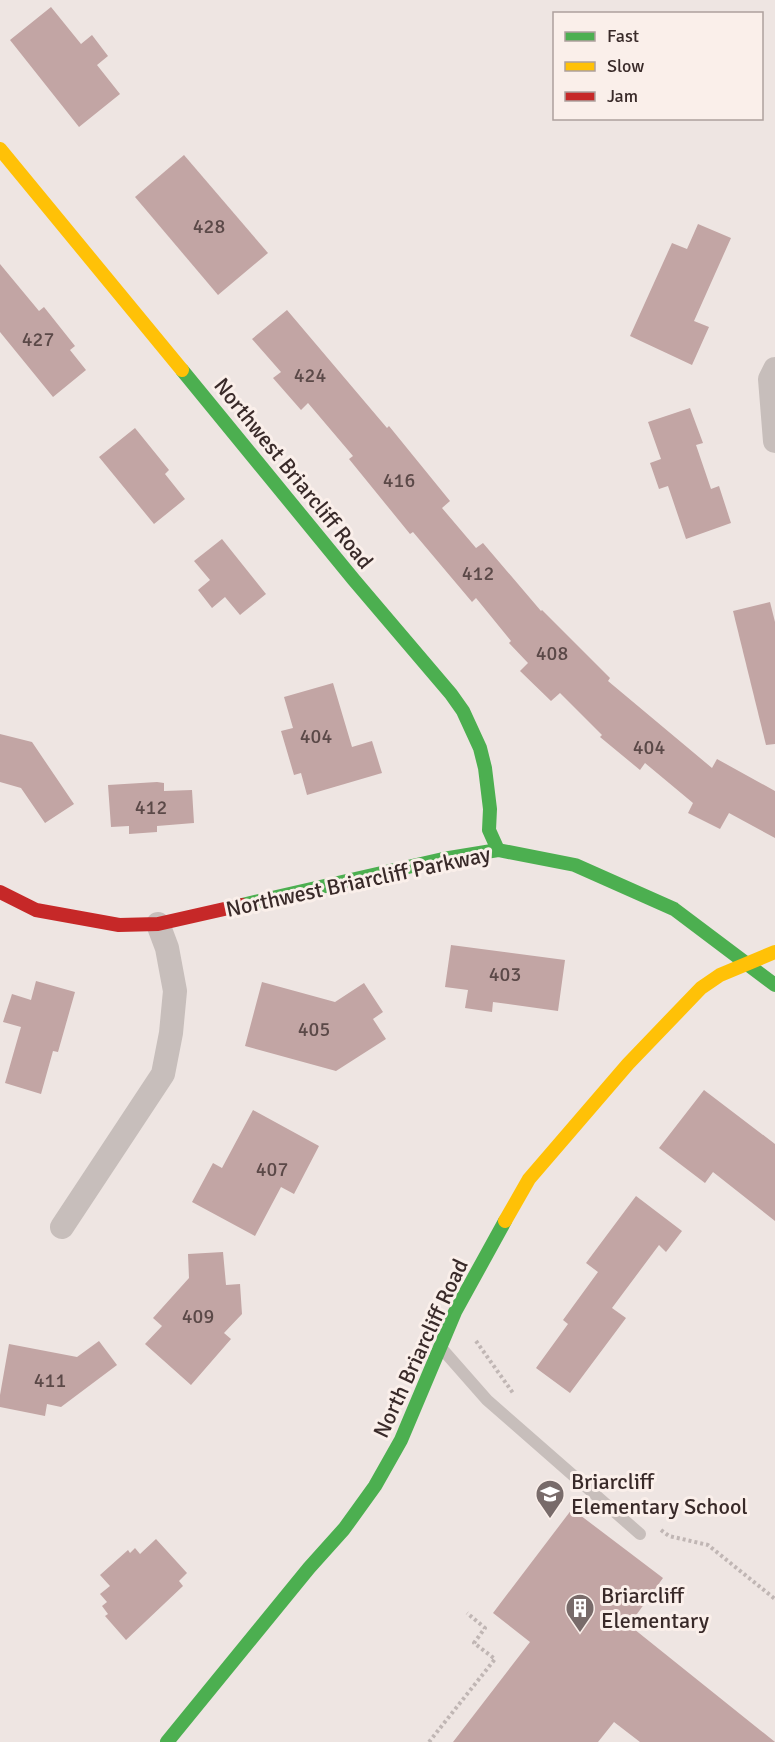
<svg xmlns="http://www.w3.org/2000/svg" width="775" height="1742" viewBox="0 0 775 1742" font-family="Signika,sans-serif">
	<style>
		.building { fill: #c2a5a4 }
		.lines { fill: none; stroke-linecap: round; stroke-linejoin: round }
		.path { stroke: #c0b6b4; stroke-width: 4; stroke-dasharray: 3 3; stroke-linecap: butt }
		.lane { stroke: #c7bebb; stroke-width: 12 }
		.street { stroke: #c7bebb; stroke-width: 24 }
		.fast { stroke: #4caf50; stroke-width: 14 }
		.slow { stroke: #ffc107; stroke-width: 14 }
		.jam { stroke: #c62828; stroke-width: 14 }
		.labels { text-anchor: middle; stroke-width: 6; stroke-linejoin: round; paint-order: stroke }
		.number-label { font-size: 20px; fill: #5b4948 }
		.street-label { font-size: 22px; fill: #392a29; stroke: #faefea }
		.poi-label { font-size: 22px; fill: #392a29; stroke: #faefea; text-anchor: start }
	</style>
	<rect width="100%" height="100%" fill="#eee5e2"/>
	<g class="building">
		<path d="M51 7 81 44 92 35 108 56 97 65 120 94 79 127 10 40Z"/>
		<path d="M184 155 268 253 218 295 135 197Z"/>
		<path d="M698 224 731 238 694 321 709 327 692 365 630 336 672 243 687 249Z"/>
		<path d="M0 264 39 311 44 307 75 346 70 350 86 370 53 397 0 332Z"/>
		<path d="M287 310 387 428 389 426 450 501 442 508 476 548 483 543 541 611 542 610 610 678 608 681 712 768 717 759 775 791V838L729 813 720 829 688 813 693 803 645 763 640 770 600 737 602 735 560 693 551 701 520 671 528 663 509 643 511 641 476 598 472 602 413 532 410 534 349 459 353 456 308 403 301 410 273 378 281 372 252 339Z"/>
		<path d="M690 408 703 443 696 445 711 489 719 486 731 523 686 539 668 486 659 489 650 463 661 459 648 422Z"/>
		<path d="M135 428 169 470 165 474 185 499 154 524 99 457Z"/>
		<path d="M222 539 266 594 240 615 225 597 212 608 198 590 210 580 194 561Z"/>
		<path d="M770 602 775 622V744L766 745 733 611Z"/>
		<path d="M333 683 352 747 372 741 382 773 307 795 301 773 294 775 281 731 293 728 284 697Z"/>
		<path d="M0 734 32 742 74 804 45 823 21 788 0 782Z"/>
		<path d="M157 782 164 783V791L192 790 194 823 157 826V832L129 834V826L111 827 108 785Z"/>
		<path d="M451 945 565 960 558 1011 493 1002 492 1012 465 1008 468 990 445 987Z"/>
		<path d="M36 981 75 992 58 1052 53 1051 41 1094 5 1083 21 1027 3 1022 12 994 31 1000Z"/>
		<path d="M262 982 335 1002 364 983 383 1012 373 1019 386 1039 336 1071 245 1046Z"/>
		<path d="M704 1090 775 1144V1221L713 1172 705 1183 659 1148Z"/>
		<path d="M253 1110 319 1146 294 1194 281 1187 255 1236 192 1202 213 1163 222 1168Z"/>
		<path d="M636 1196 682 1231 666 1252 659 1245 612 1308 626 1318 570 1393 536 1368 568 1324 563 1320 598 1272 586 1263Z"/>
		<path d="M223 1252 226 1285 240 1284 242 1314 224 1333 231 1339 191 1385 145 1344 162 1326 153 1318 189 1278 188 1254Z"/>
		<path d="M99 1341 117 1365 61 1407 47 1404 45 1416 0 1407V1395L9 1344 77 1357Z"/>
		<path d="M572 1509 663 1578 629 1625 775 1742H640L614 1722 598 1742H453L530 1642 493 1613Z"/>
		<path d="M156 1539 187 1573 179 1581 183 1586 126 1640 105 1616 108 1614 102 1606 107 1602 100 1594 110 1586 100 1575 128 1550 130 1553 135 1548 140 1554Z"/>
	</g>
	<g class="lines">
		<g class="path">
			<path d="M476 1341 513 1393"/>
			<path d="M661 1530 669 1536 708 1545 775 1599"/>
			<path d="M429 1742 495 1659 474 1643 485 1628 467 1613"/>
		</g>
		<path class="lane" d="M443 1350 487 1400 640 1534"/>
		<g class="street">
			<path d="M775 369 770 379 775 441"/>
			<path d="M62 1227 163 1074 171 1033 175 991 167 948 158 924"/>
		</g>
		<g class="fast">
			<path d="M182 370 354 580 451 694 463 711 480 748 485 768 490 809 489 830 498 850"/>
			<path d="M242 905 443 859 498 850 575 865 674 909 775 985"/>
			<path d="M167 1742 309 1568 344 1529 375 1486 401 1440 455 1312 505 1221"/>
		</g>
		<g class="slow">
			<path d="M0 149 182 370"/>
			<path d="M505 1221 529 1179 628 1064 701 988 720 975 775 952"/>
		</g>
		<path class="jam" d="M0 892 36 910 119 925 158 924 242 905"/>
	</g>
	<defs>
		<g id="school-pin" transform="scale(1.5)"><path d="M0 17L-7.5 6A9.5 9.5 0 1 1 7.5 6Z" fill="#786b6a" stroke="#faefea"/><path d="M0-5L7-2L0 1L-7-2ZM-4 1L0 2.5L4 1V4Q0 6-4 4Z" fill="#fff"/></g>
		<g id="building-pin" transform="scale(1.5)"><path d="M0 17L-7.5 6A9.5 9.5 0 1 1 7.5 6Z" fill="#786b6a" stroke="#faefea"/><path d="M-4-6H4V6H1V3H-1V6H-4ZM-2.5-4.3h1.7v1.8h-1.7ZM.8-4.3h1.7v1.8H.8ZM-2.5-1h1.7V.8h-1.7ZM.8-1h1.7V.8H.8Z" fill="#fff"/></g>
	</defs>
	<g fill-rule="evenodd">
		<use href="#school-pin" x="550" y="1494"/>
		<use href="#building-pin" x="580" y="1608"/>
	</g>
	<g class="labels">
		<g class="number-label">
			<text x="209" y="233">428</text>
			<text x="38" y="346">427</text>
			<text x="310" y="382">424</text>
			<text x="399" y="487">416</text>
			<text x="478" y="580">412</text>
			<text x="552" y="660">408</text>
			<text x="316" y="743">404</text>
			<text x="649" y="754">404</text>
			<text x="151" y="814">412</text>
			<text x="505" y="981">403</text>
			<text x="314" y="1036">405</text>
			<text x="272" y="1176">407</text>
			<text x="198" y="1323">409</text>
			<text x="50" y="1387">411</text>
		</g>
		<g class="street-label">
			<text transform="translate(294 473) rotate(51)" y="8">Northwest Briarcliff Road</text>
			<text transform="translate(358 881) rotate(-12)" y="8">Northwest Briarcliff Parkway</text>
			<text transform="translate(420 1348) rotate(-65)" y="8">North Briarcliff Road</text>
		</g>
		<g class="poi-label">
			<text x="571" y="1489">Briarcliff<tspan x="571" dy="25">Elementary School</tspan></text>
			<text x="601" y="1603">Briarcliff<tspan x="601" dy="25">Elementary</tspan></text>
		</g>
	</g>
	<rect x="553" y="12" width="210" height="108" fill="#faefea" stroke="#ada09d" stroke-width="1.5"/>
	<rect x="565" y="32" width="30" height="9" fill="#4caf50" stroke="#ada09d" stroke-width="1.5"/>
	<text x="607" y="42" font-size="18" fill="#392a29">Fast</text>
	<rect x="565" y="62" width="30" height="9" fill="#ffc107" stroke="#ada09d" stroke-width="1.5"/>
	<text x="607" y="72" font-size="18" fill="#392a29">Slow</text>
	<rect x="565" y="92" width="30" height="9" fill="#c62828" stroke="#ada09d" stroke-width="1.5"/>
	<text x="607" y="102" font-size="18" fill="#392a29">Jam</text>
</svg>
